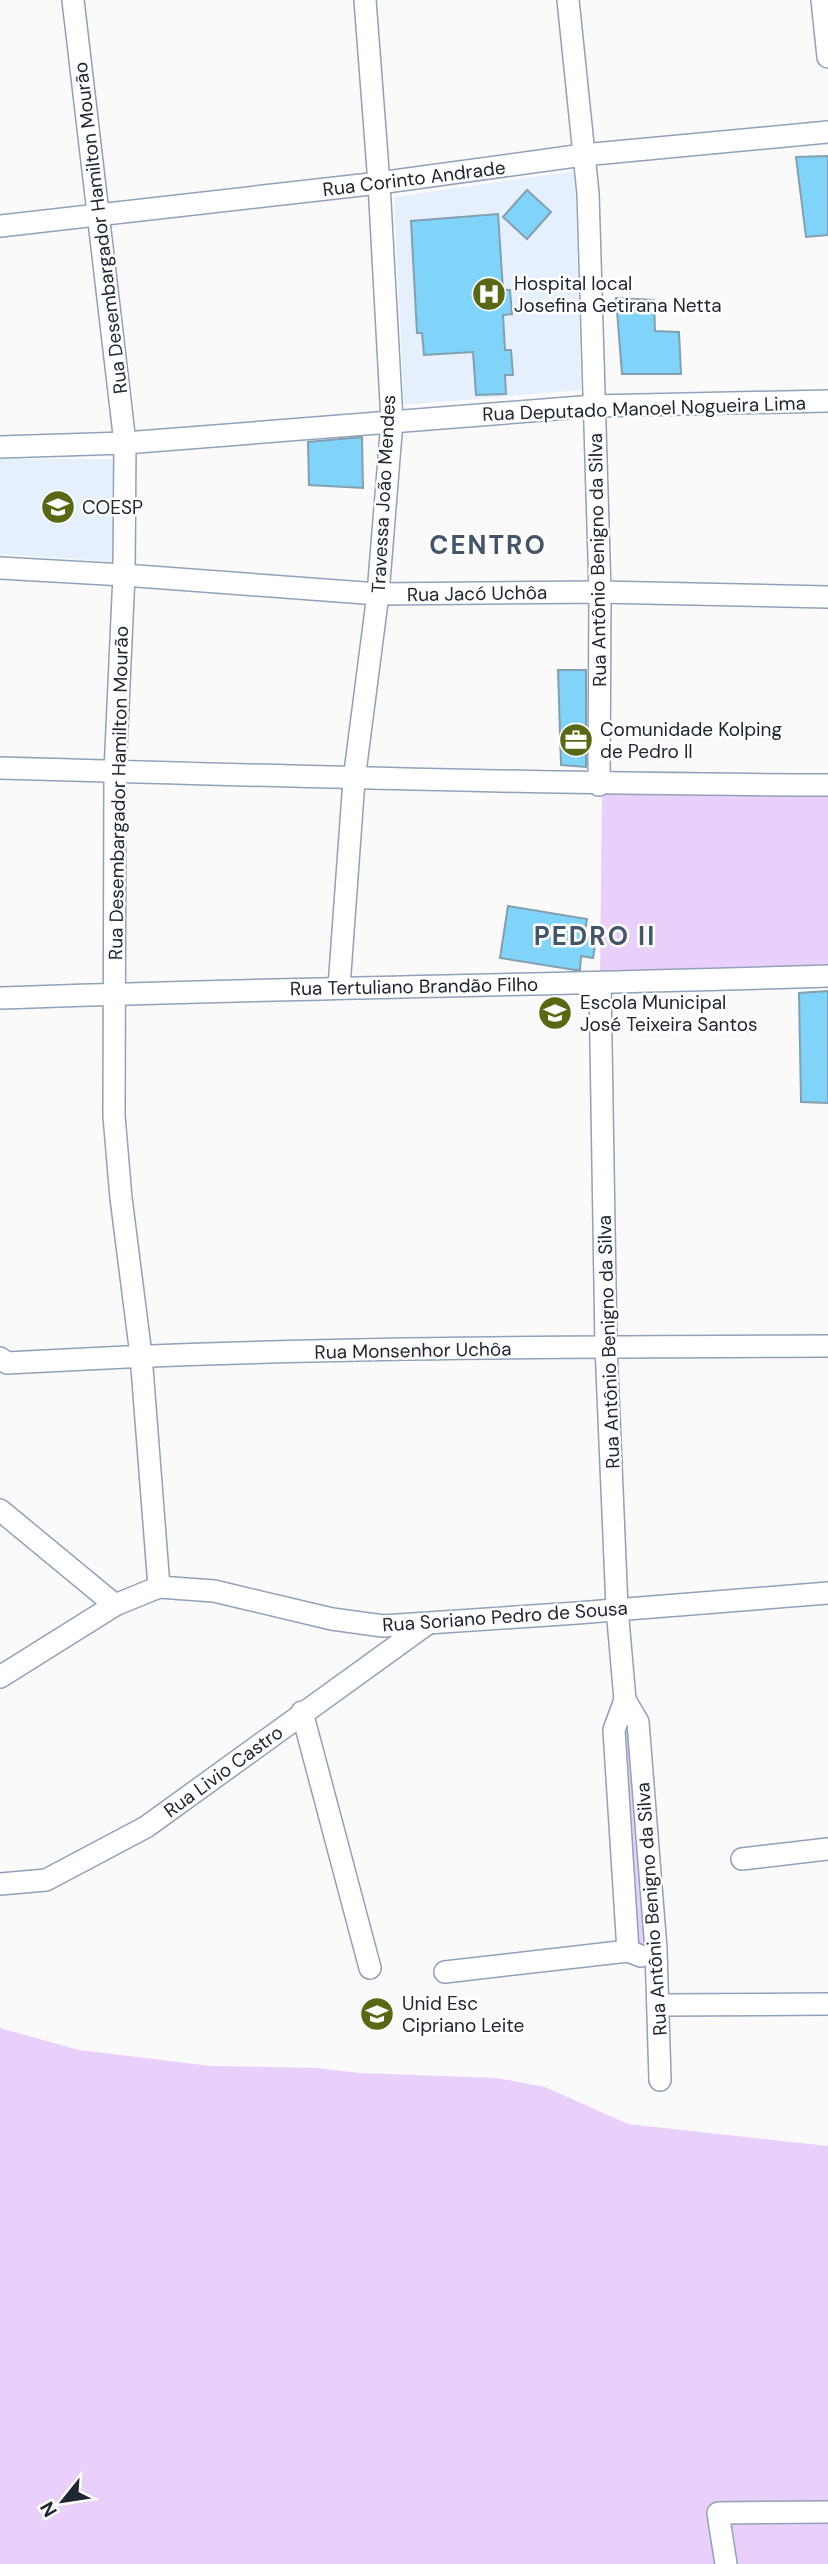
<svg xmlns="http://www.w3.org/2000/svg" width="828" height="2564" viewBox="0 0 828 2564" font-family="'DM Sans',sans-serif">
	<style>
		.built { fill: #e6f0fc }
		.green { fill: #e8d0fa }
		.building { fill: #80d4fa; stroke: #82a0af; stroke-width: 2 }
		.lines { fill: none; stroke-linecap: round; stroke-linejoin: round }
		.minor-casing { stroke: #90a1b9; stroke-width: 24 }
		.minor { stroke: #fff; stroke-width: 21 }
		.labels { text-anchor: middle; stroke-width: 5; stroke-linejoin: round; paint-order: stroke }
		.street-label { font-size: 19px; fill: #202730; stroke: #fff }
		.poi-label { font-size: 19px; fill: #202730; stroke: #fff; text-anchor: start }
		.district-label { font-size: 26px; font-weight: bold; letter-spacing: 2px; fill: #455569; stroke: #fff }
	</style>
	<rect width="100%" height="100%" fill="#fafafa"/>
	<g class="built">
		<path d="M575 171 581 390 404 405 394 197Z"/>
		<path d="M0 459H116L115 562 0 554Z"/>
	</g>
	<g class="green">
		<path d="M602 793H828V964L600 975Z"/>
		<path d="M634 1722 650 1946 630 1948 618 1725Z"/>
		<path d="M0 2028 79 2050 211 2066 316 2068 360 2073 497 2078 545 2087 628 2124 828 2146V2564H0Z"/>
	</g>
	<g class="building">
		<path d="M828 156V235L806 237 796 157Z"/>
		<path d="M527 190 551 212 527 239 503 217Z"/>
		<path d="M498 214 503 290H510L512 314 503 315 505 350H511L513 375H505L506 394 476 395 473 352 424 355 422 333H417L411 221Z"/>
		<path d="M616 298 654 300 655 331 679 332 681 374H622Z"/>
		<path d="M362 437 363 488 309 485 308 442Z"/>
		<path d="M558 670H586V767L561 765Z"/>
		<path d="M508 906 587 919 584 937 596 939 593 958 581 956 580 970H575L500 958Z"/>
		<path d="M828 991V1103L801 1102 799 993Z"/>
	</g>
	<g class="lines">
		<g class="minor-casing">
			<g id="minor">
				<path d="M73 0 125 443 124 575 115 772 114 1116 121 1198 141 1355 159 1587"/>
				<path d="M568 0 588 193 600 592 599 785"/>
				<path d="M822 0 828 57"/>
				<path d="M0 226 379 183 583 155 828 132"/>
				<path d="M0 447 125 443 594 406 828 401"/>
				<path d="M0 568 124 575 378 594 600 592 828 597"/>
				<path d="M0 768C276 776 552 784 828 785"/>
				<path d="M600 983 606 1346 617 1608 625 1700 614 1730 628 1951"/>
				<path d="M339 987 354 780 378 594 392 421 379 183 365 0"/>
				<path d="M0 998C276 988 552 985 828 976"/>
				<path d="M0 1358 7 1363C280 1347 554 1347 828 1346"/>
				<path d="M0 1510 115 1605"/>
				<path d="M0 1677 115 1605 159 1587 214 1591 332 1619 383 1626 577 1613 828 1593"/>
				<path d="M625 1700 638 1722 656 1949 660 2080"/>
				<path d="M302 1712 370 1968"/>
				<path d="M742 1859 828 1849"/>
				<path d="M0 1884 46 1880 146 1827 427 1624"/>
				<path d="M445 1972 628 1951 641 1956"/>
				<path d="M659 2005 828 2004"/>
				<path d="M726 2564 718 2513 828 2512"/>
			</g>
		</g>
		<use href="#minor" class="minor"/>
	</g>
	<defs>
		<g id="hospital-disc" transform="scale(1.75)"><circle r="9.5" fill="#596913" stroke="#fff"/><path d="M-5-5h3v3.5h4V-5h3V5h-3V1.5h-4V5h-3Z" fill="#fff"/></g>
		<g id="school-disc" transform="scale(1.75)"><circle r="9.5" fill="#596913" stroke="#fff"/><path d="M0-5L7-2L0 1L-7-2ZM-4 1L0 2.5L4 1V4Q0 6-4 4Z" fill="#fff"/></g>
		<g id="office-disc" transform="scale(1.75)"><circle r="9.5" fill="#596913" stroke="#fff"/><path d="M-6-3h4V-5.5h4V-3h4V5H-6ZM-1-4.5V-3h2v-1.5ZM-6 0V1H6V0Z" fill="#fff"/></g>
	</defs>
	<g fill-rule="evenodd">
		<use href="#hospital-disc" x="489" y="294"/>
		<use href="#school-disc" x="58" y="507"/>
		<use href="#office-disc" x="576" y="740"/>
		<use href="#school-disc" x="555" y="1013"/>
		<use href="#school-disc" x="377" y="2014"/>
	</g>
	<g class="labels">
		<g class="street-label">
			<text transform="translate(414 178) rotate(-7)" y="7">Rua Corinto Andrade</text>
			<text transform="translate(100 228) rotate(-97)" y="7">Rua Desembargador Hamilton Mourão</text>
			<text transform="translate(644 408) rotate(-2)" y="7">Rua Deputado Manoel Nogueira Lima</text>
			<text transform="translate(383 494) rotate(-87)" y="7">Travessa João Mendes</text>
			<text transform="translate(597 560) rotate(-91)" y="7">Rua Antônio Benigno da Silva</text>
			<text transform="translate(477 593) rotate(-1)" y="7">Rua Jacó Uchôa</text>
			<text transform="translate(118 793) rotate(-89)" y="7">Rua Desembargador Hamilton Mourão</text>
			<text transform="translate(414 986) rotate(-1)" y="7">Rua Tertuliano Brandão Filho</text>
			<text transform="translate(608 1342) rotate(-92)" y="7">Rua Antônio Benigno da Silva</text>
			<text transform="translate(413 1350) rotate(-1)" y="7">Rua Monsenhor Uchôa</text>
			<text transform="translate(505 1616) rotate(-4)" y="7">Rua Soriano Pedro de Sousa</text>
			<text transform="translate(223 1771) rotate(-36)" y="7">Rua Livio Castro</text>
			<text transform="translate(651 1909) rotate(-94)" y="7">Rua Antônio Benigno da Silva</text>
		</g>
		<g class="poi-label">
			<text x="514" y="290">Hospital local<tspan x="514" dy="22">Josefina Getirana Netta</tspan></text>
			<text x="82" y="514">COESP</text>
			<text x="600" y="736">Comunidade Kolping<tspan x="600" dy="22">de Pedro II</tspan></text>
			<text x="580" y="1009">Escola Municipal<tspan x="580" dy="22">José Teixeira Santos</tspan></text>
			<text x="402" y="2010">Unid Esc<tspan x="402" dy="22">Cipriano Leite</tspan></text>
		</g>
		<g class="district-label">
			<text x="488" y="554">CENTRO</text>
			<text x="595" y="945">PEDRO II</text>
		</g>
	</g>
	<g transform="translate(63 2501) rotate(240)" stroke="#ffffff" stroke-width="5" paint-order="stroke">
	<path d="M0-5L12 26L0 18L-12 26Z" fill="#202730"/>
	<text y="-10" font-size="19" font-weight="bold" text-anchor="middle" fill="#202730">N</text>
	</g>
</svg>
